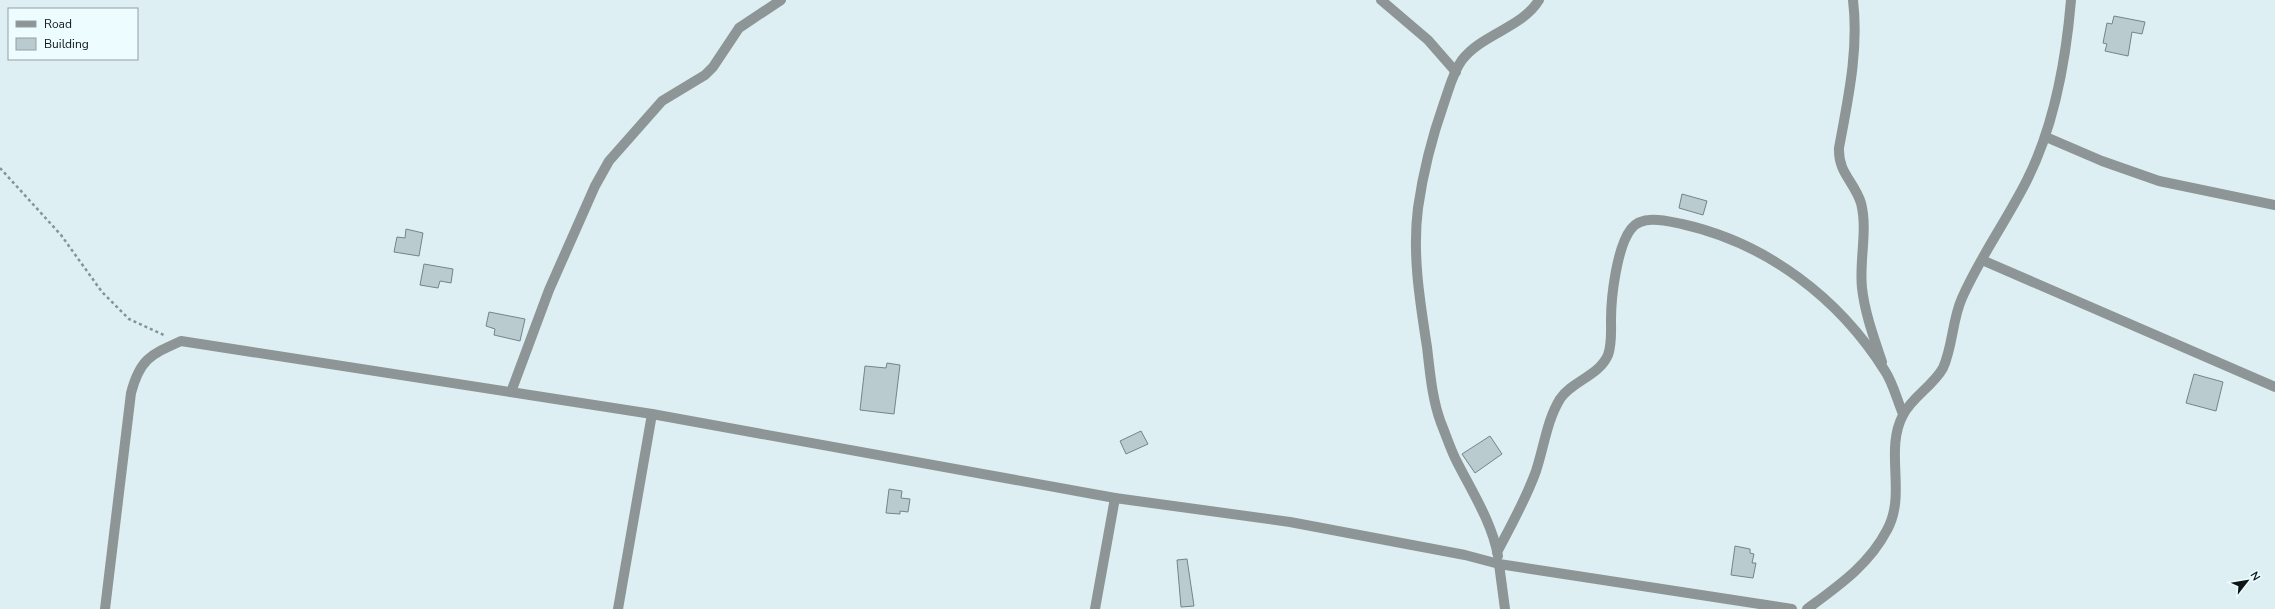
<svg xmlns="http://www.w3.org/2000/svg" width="2275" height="609" viewBox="0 0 2275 609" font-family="'Nunito Sans',sans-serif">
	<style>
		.building { fill: #bacbcf; stroke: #748487 }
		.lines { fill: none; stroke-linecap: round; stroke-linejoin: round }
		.path { stroke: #869396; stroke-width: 2.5; stroke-dasharray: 3 3; stroke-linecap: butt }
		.service { stroke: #8d9596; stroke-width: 10 }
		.minor { stroke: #8d9596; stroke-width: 10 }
	</style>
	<rect width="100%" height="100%" fill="#ddeff3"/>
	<g class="building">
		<path d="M2114 16 2145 22 2142 34 2132 32 2128 56 2105 51 2107 44 2103 43 2107 23 2112 24Z"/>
		<path d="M1682 194 1707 201 1703 215 1679 208Z"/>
		<path d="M406 229 423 233 419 256 394 252 397 237 405 238Z"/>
		<path d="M424 264 453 269 451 283 440 281 438 288 420 285Z"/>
		<path d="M489 312 525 319 520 341 494 335 495 329 486 326Z"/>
		<path d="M887 363 900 365 894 414 860 410 865 366 886 368Z"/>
		<path d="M2194 374 2223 382 2216 411 2186 403Z"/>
		<path d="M1141 431 1148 444 1126 454 1120 441Z"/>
		<path d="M1490 436 1502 454 1475 473 1462 454Z"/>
		<path d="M889 489 902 491 901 498 910 499 908 512 900 511V514L886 513Z"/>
		<path d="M1735 546 1750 549V553L1754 554 1752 563H1756L1753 578 1731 575Z"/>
		<path d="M1187 559 1194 606 1181 607 1177 560Z"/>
	</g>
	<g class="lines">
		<path class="path" d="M0 168 61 235 102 292 129 319 164 335"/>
		<g class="service">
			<path d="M1853 0C1859 50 1848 99 1839 148 1838 173 1854 181 1861 203 1868 230 1859 261 1862 288 1865 314 1874 338 1882 362"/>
			<path d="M1497 552C1511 526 1526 499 1536 471 1544 447 1547 420 1560 399 1572 381 1599 376 1608 355 1612 344 1611 332 1611 320 1611 296 1617 247 1631 229 1642 214 1667 221 1682 224 1767 243 1839 298 1885 371 1893 383 1897 400 1903 414"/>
			<path d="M1498 556C1492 522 1471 490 1456 460 1450 448 1446 435 1441 423 1432 399 1430 372 1427 347 1420 302 1412 254 1418 208 1423 173 1432 137 1444 103 1449 89 1453 72 1462 60 1482 34 1522 28 1539 0"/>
		</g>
		<g class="minor">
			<path d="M1381 0 1428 40 1456 72"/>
			<path d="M2046 137 2102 161 2159 181 2275 205"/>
			<path d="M1982 260 2275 387"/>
			<path d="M511 392 549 290 595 186 609 161 662 101 705 75 713 67 739 28 781 0"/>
			<path d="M1499 564 1505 609"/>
			<path d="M105 609 131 393C140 359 150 355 181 341L652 414 1115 498 1290 522 1465 555 1499 564 1792 609"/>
			<path d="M618 609 652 414"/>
			<path d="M1095 609 1115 498"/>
			<path d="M1807 609C1838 586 1869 565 1887 530 1907 494 1884 451 1903 415 1912 397 1933 386 1943 368 1953 346 1952 320 1962 298 1980 257 2007 220 2027 180 2054 126 2066 60 2071 0"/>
		</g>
	</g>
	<rect x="8" y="8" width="130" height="52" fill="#edfcff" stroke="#94a0a2"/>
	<rect x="16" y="21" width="20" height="6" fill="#8d9596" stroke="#94a0a2"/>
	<text x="44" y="28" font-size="12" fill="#0e1516">Road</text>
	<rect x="16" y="38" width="20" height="12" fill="#bacbcf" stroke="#94a0a2"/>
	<text x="44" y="48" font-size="12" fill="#0e1516">Building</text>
	<g transform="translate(2247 581) rotate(59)" stroke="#edfcff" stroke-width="3" paint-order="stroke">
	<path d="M0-3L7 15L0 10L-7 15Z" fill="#0e1516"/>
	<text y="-6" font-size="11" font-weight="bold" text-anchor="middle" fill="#0e1516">N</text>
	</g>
</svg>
